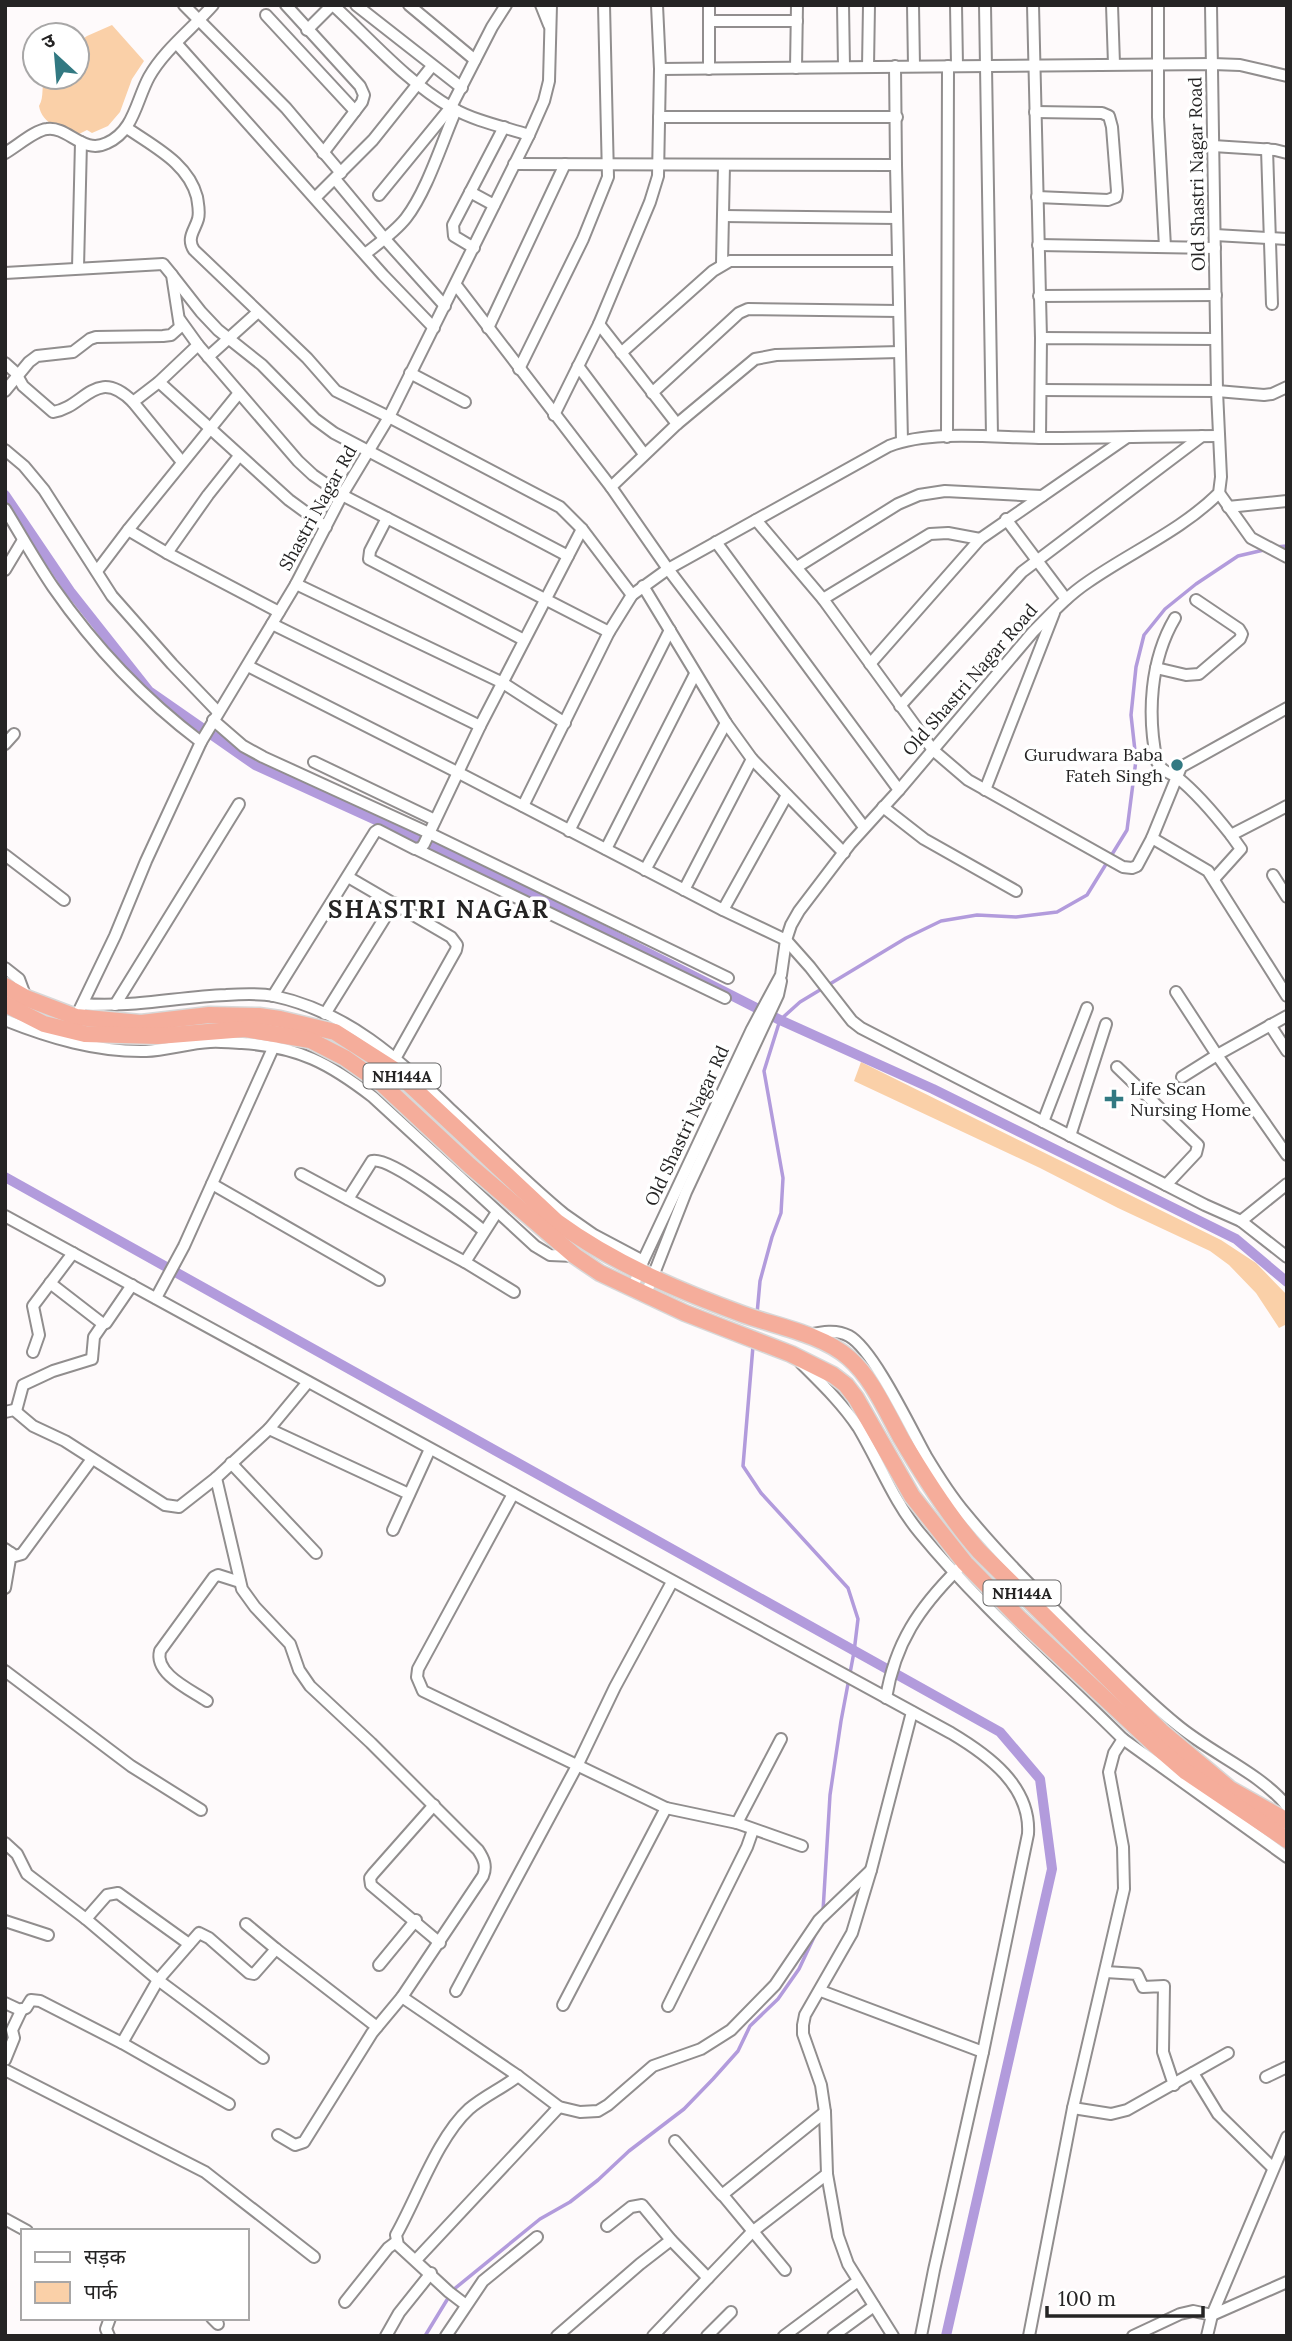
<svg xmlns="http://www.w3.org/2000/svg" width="1292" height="2341" viewBox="0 0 1292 2341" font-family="Lora,'Noto Sans Devanagari',serif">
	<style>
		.green { fill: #fad0a8 }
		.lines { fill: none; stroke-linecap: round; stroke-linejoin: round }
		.stream { stroke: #b29bdc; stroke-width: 3.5 }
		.canal { stroke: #b29bdc; stroke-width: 10 }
		.minor-casing { stroke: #918e8e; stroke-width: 14 }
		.highway-casing { stroke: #d8d8d8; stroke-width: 19 }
		.minor { stroke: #fff; stroke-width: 10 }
		.highway { stroke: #f5ad9b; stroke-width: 16 }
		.poi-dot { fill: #327982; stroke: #fff; stroke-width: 2.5 }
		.labels { text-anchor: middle; stroke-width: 7; stroke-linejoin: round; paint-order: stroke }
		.shield { fill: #fff; stroke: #666; stroke-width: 2 }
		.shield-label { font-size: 16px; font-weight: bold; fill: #252424 }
		.street-label { font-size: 18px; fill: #252424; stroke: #fff }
		.poi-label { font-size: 18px; fill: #252424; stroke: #fff; text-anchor: end }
		.district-label { font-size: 24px; font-weight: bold; letter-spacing: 2px; fill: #252424; stroke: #fff }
	</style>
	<rect width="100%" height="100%" fill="#fefafb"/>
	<g class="green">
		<path d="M112 25 144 61 132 79 120 112 108 126 92 133 87 130 77 135C62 130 42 124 39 106 45 96 40 86 46 77H77V43L87 36Z"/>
		<path d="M861 1062 1221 1240 1256 1263 1287 1295V1324L1279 1328 1256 1293 1229 1265 1210 1251 1118 1208 1040 1168 854 1081Z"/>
	</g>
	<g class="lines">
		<g class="stream">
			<path d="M1275 547 1287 546"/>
			<path d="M757 1314 760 1281 772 1237 781 1213 783 1178 764 1071 780 1020 800 1002 906 938 941 921 977 915 1016 917 1057 912 1087 895 1127 830 1136 760 1131 715 1136 667 1144 635 1165 609 1196 584 1238 556 1268 549"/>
			<path d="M753 1346 743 1466 761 1493 848 1588 858 1619 854 1652 841 1721 830 1795 823 1911"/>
			<path d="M425 2336 453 2290 540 2219 570 2202 598 2180 629 2151 684 2109 713 2079 738 2051 750 2026 778 1999 799 1969 815 1935"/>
		</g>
		<g class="canal">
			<path d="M5 495 70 591 149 691 255 765 479 867 780 1020 933 1089 1236 1239 1287 1282"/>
			<path d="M5 1177 1000 1732 1040 1779 1052 1869 946 2336"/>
		</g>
		<g class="minor-casing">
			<g id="minor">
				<path d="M184 5 286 108 341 173"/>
				<path d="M286 5 360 86 364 95 362 102 323 153"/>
				<path d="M333 5C371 40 407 82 452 108 475 121 504 127 529 135"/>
				<path d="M356 5 462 88"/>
				<path d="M409 5 475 60"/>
				<path d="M541 5 549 25"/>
				<path d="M843 5 844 66"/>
				<path d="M913 5 914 66"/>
				<path d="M956 5 957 66"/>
				<path d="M985 5 992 436"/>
				<path d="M1033 5 1041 338"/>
				<path d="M1112 5 1114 64"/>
				<path d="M1158 5V117L1165 247"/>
				<path d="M266 15 355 111"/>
				<path d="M710 21H797"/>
				<path d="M307 30 332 5"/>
				<path d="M177 44 383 275 434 328"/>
				<path d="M895 66 896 165"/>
				<path d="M868 67 869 5"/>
				<path d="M796 68 797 5"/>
				<path d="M660 69 1213 64 1240 65 1287 76"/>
				<path d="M709 69V5"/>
				<path d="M1035 112 1102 113 1109 116 1112 127 1117 191 1116 197 1108 200 1037 197"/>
				<path d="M659 117H897"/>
				<path d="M127 128C154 147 188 163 197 197 198 204 200 212 198 219 195 230 186 238 194 250L307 358 336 391 389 417 560 507 582 529 632 595"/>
				<path d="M1213 146 1275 150 1287 153"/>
				<path d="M1267 149 1272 304"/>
				<path d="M5 153C16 147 35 130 47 129 68 126 83 155 107 143 134 131 136 101 149 77 164 50 193 28 213 5"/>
				<path d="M514 164 896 165 902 441"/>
				<path d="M335 179 384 238 445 306"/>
				<path d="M470 192 494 205"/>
				<path d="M379 195 451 107 492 27 506 5"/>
				<path d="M316 197 373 140 432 66"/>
				<path d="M723 216 897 218"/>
				<path d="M1215 235 1287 239"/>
				<path d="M1038 245 1215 248"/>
				<path d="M474 248 454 236 453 225 504 127"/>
				<path d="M365 254C379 243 395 232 406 218 427 191 442 142 456 110"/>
				<path d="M722 264 724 165"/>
				<path d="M78 268 81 142"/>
				<path d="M5 273 163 264 172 275 180 327 171 335 163 336 96 337 90 339 73 352 37 356 29 362 5 391"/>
				<path d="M172 275 201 312 218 330 262 365 315 419 334 433 568 556"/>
				<path d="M456 285 611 487 668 569 864 827"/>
				<path d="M1039 296 1216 295"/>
				<path d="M180 320 198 345 298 461 313 475 342 495 609 632"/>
				<path d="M599 324 677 424"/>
				<path d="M488 328 565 164"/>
				<path d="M621 353 713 271 730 261H898"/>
				<path d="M208 357 258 312"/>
				<path d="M5 363 15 372 23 386 53 412C84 408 96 365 133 402"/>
				<path d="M578 366 644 454"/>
				<path d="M519 369 583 239 608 177 604 5"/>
				<path d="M410 373 465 402"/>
				<path d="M159 382 289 500 326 527"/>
				<path d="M1041 390 1217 391 1264 395 1272 394 1287 387"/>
				<path d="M652 393 739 313 748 309 899 311"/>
				<path d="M554 415 599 324 650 202 658 176 660 69 657 5"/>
				<path d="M947 437 948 66"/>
				<path d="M1040 438 1041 338 1216 339"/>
				<path d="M5 450 24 466 44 490 112 596 172 664 218 712"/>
				<path d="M182 462 133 402 159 382 198 345"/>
				<path d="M611 487 677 424 755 359 776 355 900 352"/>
				<path d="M1219 493 1251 538 1287 557"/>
				<path d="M1228 507 1287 501"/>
				<path d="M5 509C21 535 36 562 53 587 94 646 144 699 201 742"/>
				<path d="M387 518 370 551 369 559 524 640"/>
				<path d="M1006 519 1066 599"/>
				<path d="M756 520 823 599 933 750 968 780 1123 867 1132 868 1137 866 1152 838 1181 767 1287 708"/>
				<path d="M128 530 167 553 279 612"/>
				<path d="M716 542 899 790"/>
				<path d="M167 553 208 495 239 456"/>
				<path d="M797 567 898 504 919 495 945 491 1042 496"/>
				<path d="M5 570 23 540"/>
				<path d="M97 571 128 530 239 393"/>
				<path d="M296 584 503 683 565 723"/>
				<path d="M643 586 726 723 752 759 844 853"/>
				<path d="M823 599 930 534 948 533 980 539"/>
				<path d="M1175 618C1150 660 1147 715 1157 762 1164 774 1169 771 1178 778 1198 794 1216 816 1231 835L1287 806"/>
				<path d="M272 624 480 726"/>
				<path d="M870 664 980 539 1126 438"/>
				<path d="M248 666 457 772 723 910 786 940 810 967 852 1021 861 1028 1205 1205 1241 1221 1287 1257"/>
				<path d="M1156 668 1186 675 1199 674 1240 639 1242 634 1239 629 1196 600"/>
				<path d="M900 706 1022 572 1202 436"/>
				<path d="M213 720 243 746 263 757 429 833 728 978"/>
				<path d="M5 744 14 734"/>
				<path d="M314 762 435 820"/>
				<path d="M985 790 1054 613"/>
				<path d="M523 806 609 632 632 595 668 569 889 446C932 429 999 438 1045 438 1103 438 1161 436 1218 436"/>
				<path d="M883 807 924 839 1016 891"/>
				<path d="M569 831 670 630"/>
				<path d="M1152 838 1208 871 1287 996"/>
				<path d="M606 849 695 674"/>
				<path d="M418 850 725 998"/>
				<path d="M5 855 64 900"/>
				<path d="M645 870 726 723"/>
				<path d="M1273 875 1287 897"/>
				<path d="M348 877 451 937 457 945 456 950 396 1057"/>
				<path d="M1214 879 1241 849 1231 835"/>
				<path d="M684 890 752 759"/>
				<path d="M723 910 787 795"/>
				<path d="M5 968 19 979 26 998"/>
				<path d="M1176 992 1217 1055 1287 1155"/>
				<path d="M273 996 375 832 378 830 415 849 421 848 424 844 480 726 582 529"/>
				<path d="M83 1004C130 1008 178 997 226 995 241 994 259 993 274 996 348 1012 397 1058 450 1109 488 1144 524 1181 564 1214L594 1235 643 1261"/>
				<path d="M115 1005 239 804"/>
				<path d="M325 1014 394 903"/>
				<path d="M76 1017 115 936 146 861 201 742 296 584 342 495 389 417 529 135 544 101 549 81 551 5"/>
				<path d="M5 1020C50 1038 97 1052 146 1051 167 1050 189 1043 210 1042 220 1041 231 1043 242 1043 299 1047 329 1063 373 1097L535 1246 550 1255 574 1256"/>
				<path d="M1270 1025 1287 1051"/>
				<path d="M1117 1067 1198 1145 1196 1153 1166 1185"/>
				<path d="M1182 1077 1217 1055 1287 1016"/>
				<path d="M1043 1122 1087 1008"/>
				<path d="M1070 1136 1106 1024"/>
				<path d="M301 1174 465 1262 514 1292"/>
				<path d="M212 1184 379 1280"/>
				<path d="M348 1199 372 1161C390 1155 467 1217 484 1231"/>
				<path d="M5 1216 951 1733C988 1755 1031 1786 1028 1834L983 2052 934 2270 921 2336"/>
				<path d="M1241 1221 1287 1184"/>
				<path d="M465 1262 497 1212"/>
				<path d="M50 1283 103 1324 106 1323 132 1285"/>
				<path d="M633 1287 643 1261 752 1029 781 975 786 940 791 925 799 911 850 844 899 790 1032 633C1050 615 1067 596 1088 582 1131 552 1182 530 1219 493L1221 477 1217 391 1211 5"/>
				<path d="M646 1294 686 1192 778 995 781 981"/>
				<path d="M156 1298 184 1246 274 1046"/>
				<path d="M808 1335C822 1332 836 1329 849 1336 873 1349 911 1429 926 1456 938 1476 950 1495 965 1513 1001 1557 1042 1597 1082 1637 1113 1666 1143 1697 1176 1724 1210 1753 1259 1772 1287 1806"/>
				<path d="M33 1352 39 1335 33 1306 73 1253"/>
				<path d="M801 1363C822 1384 842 1403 858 1427 879 1462 894 1502 920 1533 980 1606 1056 1672 1123 1739"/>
				<path d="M16 1411 23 1385 53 1371 92 1359 94 1337 103 1324"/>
				<path d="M5 1412 14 1410 33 1426 65 1441 165 1505 179 1507 216 1478"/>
				<path d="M269 1429 308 1382"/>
				<path d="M231 1463 316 1553"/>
				<path d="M409 1494 269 1429 216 1478 242 1589 255 1607 290 1644 299 1670 310 1686 371 1743 478 1850C484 1859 487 1866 483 1876L402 1997 518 2076 559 2107 580 2112 598 2111 608 2105 653 2066 701 2049 731 2030 775 1985 819 1920 871 1870"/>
				<path d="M513 1494 418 1669 417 1677 423 1691 666 1808 737 1823 802 1846"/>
				<path d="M393 1530 430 1449"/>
				<path d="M5 1549 15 1556 22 1554 92 1459"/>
				<path d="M5 1588 11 1553"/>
				<path d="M5 1671 131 1766 201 1810"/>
				<path d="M886 1698C895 1643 919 1608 958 1569"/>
				<path d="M207 1701C191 1690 154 1674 160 1651L214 1577 218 1575 240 1582"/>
				<path d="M434 1805 373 1874 370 1878 371 1885 440 1943"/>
				<path d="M737 1823 781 1739"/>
				<path d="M5 1843 17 1854 27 1874 86 1919 158 1980 263 2058"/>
				<path d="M86 1919 107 1895 118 1893 189 1944"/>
				<path d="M5 1921 48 1935"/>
				<path d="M276 1949 377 2027"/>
				<path d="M379 1965 416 1920"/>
				<path d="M1106 1972 1137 1974 1143 1987 1164 1986 1163 2052 1174 2085"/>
				<path d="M456 1991 578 1764 615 1687 672 1582"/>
				<path d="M821 1991 983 2052"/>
				<path d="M5 2003 20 2010 26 2008 31 2000 40 2001 122 2043 229 2104"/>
				<path d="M563 2005 666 1808"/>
				<path d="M668 2006 747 1847 753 1830"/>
				<path d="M122 2043 158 1980 199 1933 209 1938 249 1973 254 1974 276 1949 246 1924"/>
				<path d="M5 2060 14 2038 12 2030 22 2009"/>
				<path d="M5 2070 205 2172 314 2257"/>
				<path d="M1193 2073 1218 2114 1273 2168"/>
				<path d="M1266 2077 1287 2067"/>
				<path d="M1073 2108 1111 2114 1127 2110 1228 2053"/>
				<path d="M278 2135 295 2145 304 2142 372 2033 402 1997"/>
				<path d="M1287 2137 1212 2315 1287 2282"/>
				<path d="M675 2141 722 2195 825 2112"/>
				<path d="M722 2194 785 2270"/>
				<path d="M5 2219 27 2231"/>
				<path d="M607 2226 631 2207 642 2205 671 2240 708 2278 752 2232 827 2174"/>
				<path d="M416 2260 559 2107"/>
				<path d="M345 2302 388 2248 396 2242"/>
				<path d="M466 2305 449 2292 398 2245 396 2235C417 2198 438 2137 469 2109 484 2096 503 2088 518 2076"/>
				<path d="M212 2318 218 2324"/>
				<path d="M109 2336 106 2329 110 2318"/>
				<path d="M386 2336 399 2313 431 2273"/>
				<path d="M446 2336 483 2281 537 2237"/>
				<path d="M557 2336 640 2264 671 2240"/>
				<path d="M653 2336 708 2278"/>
				<path d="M707 2336 731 2312"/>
				<path d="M784 2336 858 2281"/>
				<path d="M833 2336 874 2306"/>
				<path d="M893 2336 848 2264 838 2236 827 2174 825 2112 821 2085 803 2034V2025L805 2015 852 1933 871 1870 912 1712"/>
				<path d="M1029 2336 1073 2108 1124 1889 1123 1847 1109 1772 1114 1753 1123 1739 1287 1857"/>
				<path d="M1133 2336 1180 2314 1193 2311 1212 2315 1207 2336"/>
			</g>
		</g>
		<g class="highway-casing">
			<g id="highway">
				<path d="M5 986 26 998 76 1017 141 1023 209 1015 259 1016 280 1019 335 1032 393 1069 557 1222C613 1263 677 1290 742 1314 775 1326 822 1334 849 1358 872 1378 886 1411 901 1438 924 1477 949 1517 979 1551L1161 1731 1230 1789 1287 1821"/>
				<path d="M5 1004 44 1024 85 1034 158 1036 245 1029 310 1040 345 1058 382 1084 469 1165 575 1256 600 1273 685 1313 791 1354 833 1375 846 1385 856 1398 912 1496 965 1563 1019 1618 1155 1745 1185 1771 1287 1840"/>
			</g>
		</g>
		<use href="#minor" class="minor"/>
		<use href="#highway" class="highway"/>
	</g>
	<g class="poi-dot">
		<circle cx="1177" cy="765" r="7"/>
		<path d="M1110.5 1088.5h7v7h7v7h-7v7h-7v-7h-7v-7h7z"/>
	</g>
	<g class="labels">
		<g class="shield">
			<rect x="363.5" y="1063.5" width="77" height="25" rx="5"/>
			<rect x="983.5" y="1580.5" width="77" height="25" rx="5"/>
		</g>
		<g class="shield-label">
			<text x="402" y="1082">NH144A</text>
			<text x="1022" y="1599">NH144A</text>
		</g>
		<g class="street-label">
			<text transform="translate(1197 174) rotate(-91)" y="6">Old Shastri Nagar Road</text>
			<text transform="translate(318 508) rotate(-61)" y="6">Shastri Nagar Rd</text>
			<text transform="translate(970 680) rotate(-49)" y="6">Old Shastri Nagar Road</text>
			<text transform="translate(687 1126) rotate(-65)" y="6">Old Shastri Nagar Rd</text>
		</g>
		<g class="poi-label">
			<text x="1163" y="761">Gurudwara Baba<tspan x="1163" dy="21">Fateh Singh</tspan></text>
			<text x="1130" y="1095" text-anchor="start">Life Scan<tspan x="1130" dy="21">Nursing Home</tspan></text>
		</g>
		<g class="district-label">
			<text x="439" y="918">SHASTRI NAGAR</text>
		</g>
	</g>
	<rect width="1292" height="2341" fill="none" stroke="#252424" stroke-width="14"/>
	<rect x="21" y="2229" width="228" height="91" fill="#ffffff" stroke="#a8a7a7" stroke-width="2"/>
	<rect x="35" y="2252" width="35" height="10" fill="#ffffff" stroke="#a8a7a7" stroke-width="2"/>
	<text x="84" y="2264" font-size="21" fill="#252424">सड़क</text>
	<rect x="35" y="2282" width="35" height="21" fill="#fad0a8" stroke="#a8a7a7" stroke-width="2"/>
	<text x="84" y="2299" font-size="21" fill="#252424">पार्क</text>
	<g transform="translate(56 56) rotate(334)"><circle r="33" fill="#ffffff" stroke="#a8a7a7" stroke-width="2"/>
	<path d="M0-5L12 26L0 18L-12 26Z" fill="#327982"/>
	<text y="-10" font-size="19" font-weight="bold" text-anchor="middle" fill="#252424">उ</text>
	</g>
	<path d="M1047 2306v10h156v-10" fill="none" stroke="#252424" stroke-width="3.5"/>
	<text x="1058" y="2306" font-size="21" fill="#252424" stroke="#ffffff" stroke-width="5" paint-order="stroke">100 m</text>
</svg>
